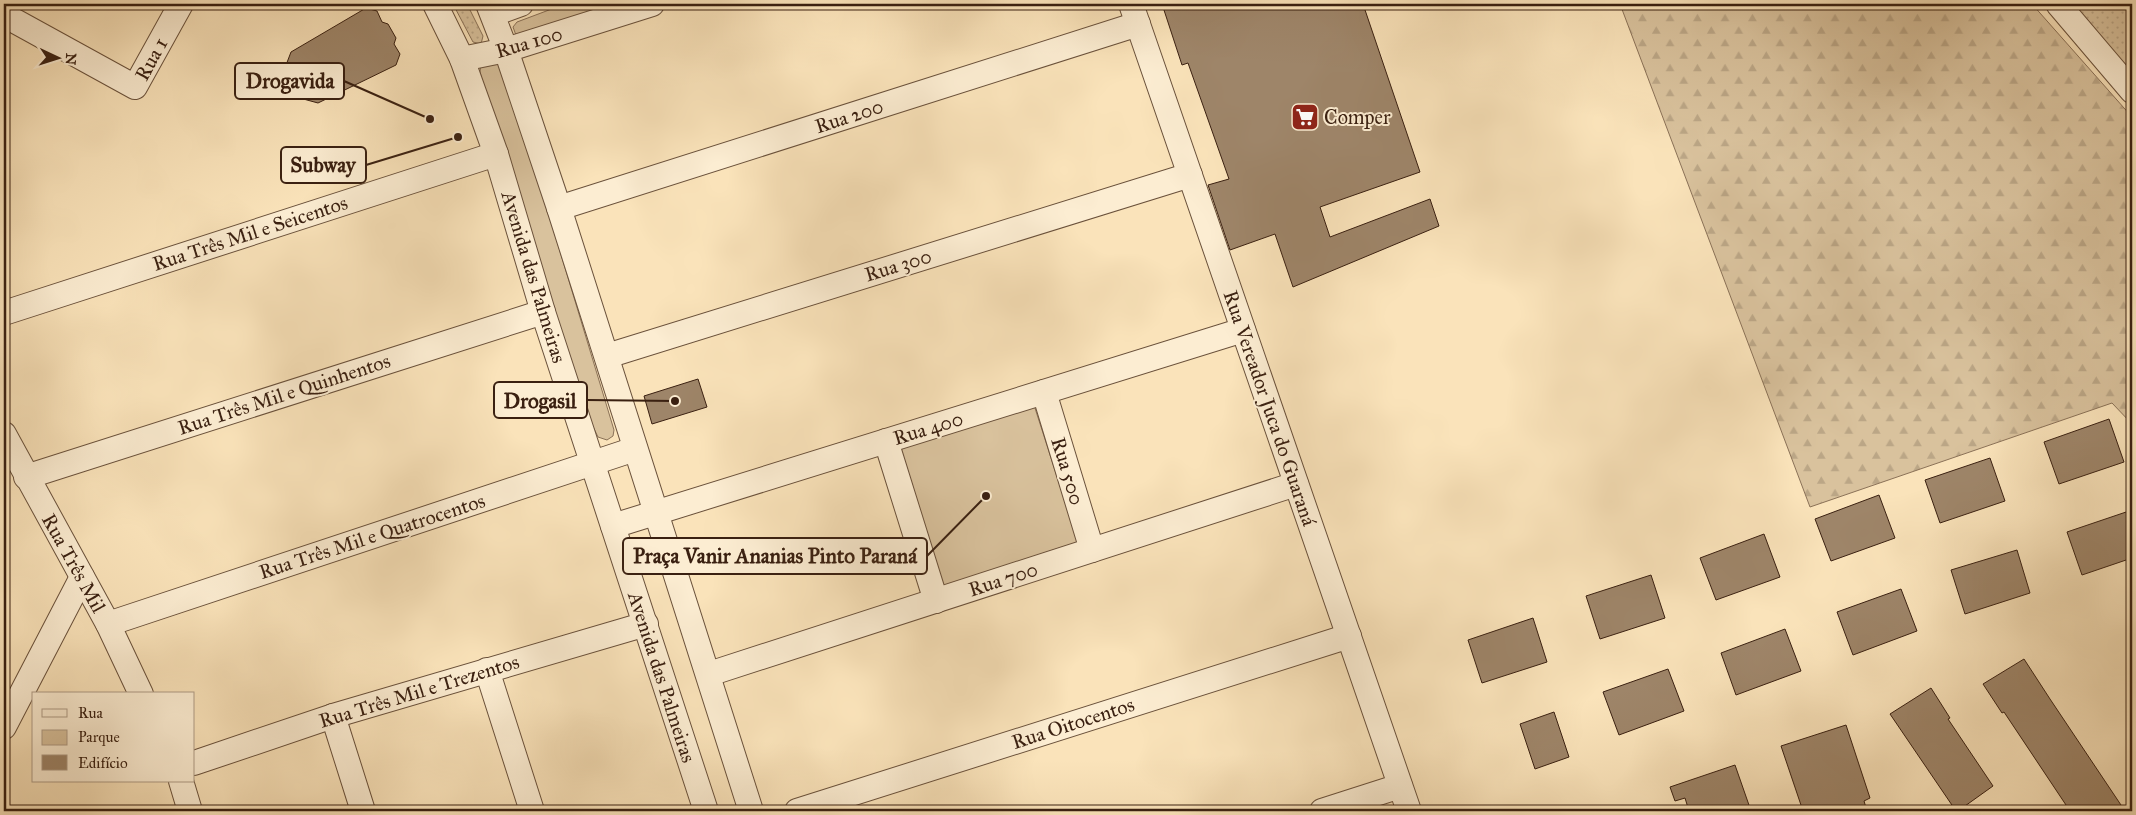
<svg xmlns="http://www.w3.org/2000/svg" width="2136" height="815" viewBox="0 0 2136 815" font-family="'IM FELL Great Primer',serif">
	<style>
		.grass { fill: url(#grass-dots); stroke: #8a7157 }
		.forest { fill: url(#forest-firs); stroke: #8a7157 }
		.green { fill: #d9c29d; stroke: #8a7157 }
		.building { fill: #9e8569; stroke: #3a2011 }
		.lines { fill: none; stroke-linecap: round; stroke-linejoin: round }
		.minor-casing { stroke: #6a513b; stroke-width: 26 }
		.minor { stroke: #fcedd2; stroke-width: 24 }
		.labels { text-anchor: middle; stroke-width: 4; stroke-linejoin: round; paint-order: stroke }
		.street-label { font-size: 20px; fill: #3a2011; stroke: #fcedd2 }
		.poi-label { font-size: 20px; fill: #3a2011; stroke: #fcedd2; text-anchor: start }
		.leader { fill: none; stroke: #3a2011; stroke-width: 2 }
		.callout-dot { fill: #3a2011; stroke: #fcedd2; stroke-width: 2 }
		.callout { fill: #fcedd2; stroke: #3a2011; stroke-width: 2 }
		.callout-label { font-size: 21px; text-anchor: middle; font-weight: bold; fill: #3a2011 }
	</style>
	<defs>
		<pattern id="grass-dots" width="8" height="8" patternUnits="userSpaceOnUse" patternTransform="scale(1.25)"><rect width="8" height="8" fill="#d9c29d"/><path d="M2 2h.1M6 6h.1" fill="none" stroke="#bba686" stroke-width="1.8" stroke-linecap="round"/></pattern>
		<pattern id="forest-firs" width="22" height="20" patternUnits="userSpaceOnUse" patternTransform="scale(1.25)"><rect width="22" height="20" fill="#d9c29d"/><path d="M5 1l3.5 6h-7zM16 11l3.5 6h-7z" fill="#bba686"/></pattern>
	</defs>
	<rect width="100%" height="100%" fill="#fae3ba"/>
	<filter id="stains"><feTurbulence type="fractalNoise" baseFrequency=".004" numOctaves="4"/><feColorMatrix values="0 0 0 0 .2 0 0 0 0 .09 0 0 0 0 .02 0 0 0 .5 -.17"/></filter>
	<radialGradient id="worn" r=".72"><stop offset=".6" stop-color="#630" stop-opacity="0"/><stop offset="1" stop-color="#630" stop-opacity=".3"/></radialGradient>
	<g class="grass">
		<path d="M453 4H467L483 36 481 44 473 42Z"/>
		<path d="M2070 4H2132V76Z"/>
	</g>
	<path class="forest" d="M1620 4H2032L2132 117V424L2112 403 1810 507Z"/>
	<g class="green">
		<path d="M565 4H627L517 38 513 27 517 22Z"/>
		<path d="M493 54 511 89 614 430 613 436 607 440 598 437 586 412 484 88 480 72 481 64Z"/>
		<path d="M1034 405 1078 542 937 588 894 450Z"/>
	</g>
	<g class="building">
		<path d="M1162 4H1363L1420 172 1320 207 1330 237 1430 199 1439 226 1293 287 1275 234 1230 250 1208 185 1229 179 1188 63 1182 65Z"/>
		<path d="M366 8 377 11 382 22 388 24 396 38 394 44 400 54 396 65 318 103 296 97 283 73 291 52Z"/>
		<path d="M698 379 707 407 652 424 644 396Z"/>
		<path d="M2109 419 2124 462 2059 484 2044 442Z"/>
		<path d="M1990 458 2005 501 1940 523 1925 480Z"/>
		<path d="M1879 495 1895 538 1831 561 1815 519Z"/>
		<path d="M2132 510V558L2082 575 2067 532Z"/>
		<path d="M1764 534 1780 577 1716 600 1700 558Z"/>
		<path d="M2017 550 2030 593 1965 614 1951 570Z"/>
		<path d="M1651 575 1665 618 1600 639 1586 596Z"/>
		<path d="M1901 589 1917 631 1853 655 1837 612Z"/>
		<path d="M1533 618 1547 662 1482 683 1468 640Z"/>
		<path d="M1785 629 1801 671 1736 695 1721 653Z"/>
		<path d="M2024 659 2050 699 2125 811H2070L2004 712 2002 713 1983 684Z"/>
		<path d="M1668 669 1684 711 1619 735 1603 692Z"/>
		<path d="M1931 688 1950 718 1948 719 1993 786 1958 811H1956L1890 714Z"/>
		<path d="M1554 712 1569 757 1535 769 1520 724Z"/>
		<path d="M1846 725 1870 798 1864 801 1867 811H1848L1847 806 1832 811H1803L1781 746Z"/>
		<path d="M1735 765 1750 808 1740 811H1689L1685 798 1675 801 1670 787Z"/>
	</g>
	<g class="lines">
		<g class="minor-casing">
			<g id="minor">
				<path d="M435 4 462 59 496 154 543 312 706 811"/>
				<path d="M488 4 506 50 559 208 751 811"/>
				<path d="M1131 4 1409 811"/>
				<path d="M2058 4 2132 91"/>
				<path d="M493 14 521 4"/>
				<path d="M4 15 135 87 181 4"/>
				<path d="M462 59 506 50 652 4"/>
				<path d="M559 208 1138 24"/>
				<path d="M4 313 496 154"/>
				<path d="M607 356 1190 175"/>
				<path d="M1044 392 1092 550"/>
				<path d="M4 434 108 624 141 694"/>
				<path d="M886 441 936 601"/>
				<path d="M26 477 543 312"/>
				<path d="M613 526 1243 330"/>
				<path d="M108 624 635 449"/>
				<path d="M487 670 532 811"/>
				<path d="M709 674 1296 484"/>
				<path d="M333 716 363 811"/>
				<path d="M4 727 82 577"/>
				<path d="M194 763 333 716 646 624"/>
				<path d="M181 781 190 811"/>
				<path d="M797 811 1349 636"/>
				<path d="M1322 811 1400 786"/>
			</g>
		</g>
		<use href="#minor" class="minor"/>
	</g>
	<defs>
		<g id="supermarket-square" transform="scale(1.4375)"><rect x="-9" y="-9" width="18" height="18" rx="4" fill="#8f2418" stroke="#fcedd2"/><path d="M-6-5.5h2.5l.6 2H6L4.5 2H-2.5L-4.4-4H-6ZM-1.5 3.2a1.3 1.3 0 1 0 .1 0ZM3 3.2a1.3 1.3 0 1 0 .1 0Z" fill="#fff"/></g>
	</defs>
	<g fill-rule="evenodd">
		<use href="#supermarket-square" x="1305" y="117"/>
	</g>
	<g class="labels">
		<g class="street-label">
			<text transform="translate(529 42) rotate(-16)" y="7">Rua 100</text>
			<text transform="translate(151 59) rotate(-61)" y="7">Rua 1</text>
			<text transform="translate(849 116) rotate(-18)" y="7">Rua 200</text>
			<text transform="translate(250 233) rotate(-18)" y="7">Rua Três Mil e Seicentos</text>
			<text transform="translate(898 265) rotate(-17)" y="7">Rua 300</text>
			<text transform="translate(534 277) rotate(73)" y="7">Avenida das Palmeiras</text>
			<text transform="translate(284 394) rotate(-18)" y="7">Rua Três Mil e Quinhentos</text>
			<text transform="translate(1270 408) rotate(71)" y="7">Rua Vereador Juca do Guaraná</text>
			<text transform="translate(928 428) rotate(-17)" y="7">Rua 400</text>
			<text transform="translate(1068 471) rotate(73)" y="7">Rua 500</text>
			<text transform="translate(372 536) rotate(-18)" y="7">Rua Três Mil e Quatrocentos</text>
			<text transform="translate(74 563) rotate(61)" y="7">Rua Três Mil</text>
			<text transform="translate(1003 579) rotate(-18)" y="7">Rua 700</text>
			<text transform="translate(662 677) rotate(72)" y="7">Avenida das Palmeiras</text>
			<text transform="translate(419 691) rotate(-17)" y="7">Rua Três Mil e Trezentos</text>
			<text transform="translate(1073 723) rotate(-18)" y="7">Rua Oitocentos</text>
		</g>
		<g class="poi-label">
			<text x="1324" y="124">Comper</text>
		</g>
	</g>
	<path class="leader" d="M430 119L344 81M458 137L366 165M675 401L587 400M986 496L927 556"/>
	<g class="callout-dot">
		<circle cx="430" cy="119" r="5"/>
		<circle cx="458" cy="137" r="5"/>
		<circle cx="675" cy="401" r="5"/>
		<circle cx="986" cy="496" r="5"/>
	</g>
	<g class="callout">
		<rect x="235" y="63" width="109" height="36" rx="5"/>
		<rect x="281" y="147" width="85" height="36" rx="5"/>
		<rect x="494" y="382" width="93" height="36" rx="5"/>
		<rect x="623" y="538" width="304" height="36" rx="5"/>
	</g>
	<g class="callout-label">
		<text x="290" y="88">Drogavida</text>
		<text x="323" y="172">Subway</text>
		<text x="540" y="408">Drogasil</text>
		<text x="775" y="563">Praça Vanir Ananias Pinto Paraná</text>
	</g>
	<rect width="2136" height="815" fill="none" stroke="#fae3ba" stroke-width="20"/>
	<rect x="5" y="5" width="2126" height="805" fill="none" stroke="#3a2011" stroke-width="2.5"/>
	<rect x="10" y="10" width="2116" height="795" fill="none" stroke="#3a2011"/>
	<rect x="32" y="692" width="162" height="90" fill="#fcedd2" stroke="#ae9b85"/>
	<rect x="42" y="709" width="25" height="8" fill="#fcedd2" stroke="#ae9b85"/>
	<text x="78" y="718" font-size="15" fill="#3a2011">Rua</text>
	<rect x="42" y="730" width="25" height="15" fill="#d9c29d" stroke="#ae9b85"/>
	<text x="78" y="742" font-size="15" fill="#3a2011">Parque</text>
	<rect x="42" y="755" width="25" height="15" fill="#9e8569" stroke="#ae9b85"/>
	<text x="78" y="768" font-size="15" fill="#3a2011">Edifício</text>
	<g transform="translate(58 58) rotate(94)" stroke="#fcedd2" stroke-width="4" paint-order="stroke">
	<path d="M0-4L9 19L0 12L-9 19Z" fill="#3a2011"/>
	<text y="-8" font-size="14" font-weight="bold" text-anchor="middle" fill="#3a2011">N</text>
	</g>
	<rect width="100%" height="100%" filter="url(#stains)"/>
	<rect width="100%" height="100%" fill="url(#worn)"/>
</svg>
